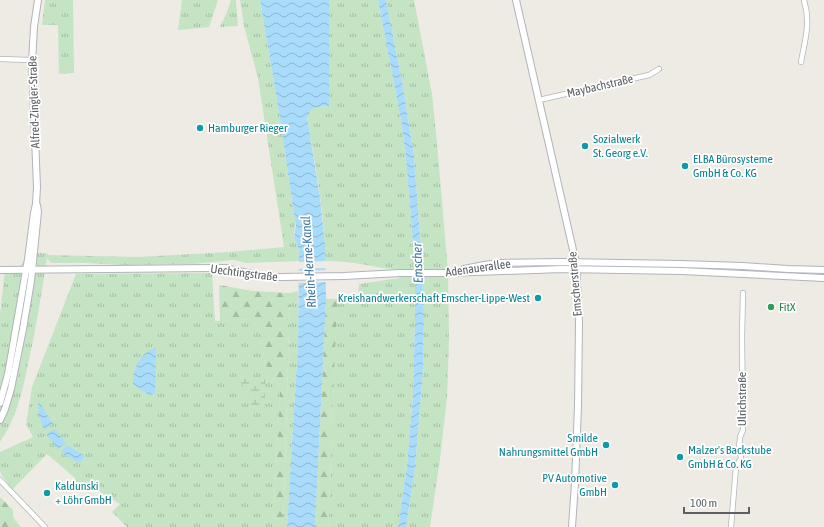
<svg xmlns="http://www.w3.org/2000/svg" width="824" height="527" viewBox="0 0 824 527" font-family="'Asap Condensed',sans-serif">
	<style>
		.grass { fill: url(#grass-tufts) }
		.forest { fill: url(#forest-firs) }
		.wetland { fill: url(#wetland-marsh) }
		.water { fill: url(#water-waves) }
		.pier { fill: #eeebe5 }
		.lines { fill: none; stroke-linecap: round; stroke-linejoin: round }
		.street-casing { stroke: #b2b5b9; stroke-width: 6 }
		.secondary-casing { stroke: #b1b4b9; stroke-width: 8 }
		.street { stroke: #fff; stroke-width: 4.5 }
		.secondary { stroke: #fff; stroke-width: 6 }
		.culture-dot { fill: #0f9aa8; stroke: #fff; stroke-width: 1.5 }
		.leisure-dot { fill: #2e9e5b; stroke: #fff; stroke-width: 1.5 }
		.labels { text-anchor: middle; stroke-width: 3.5; stroke-linejoin: round; paint-order: stroke }
		.street-label { font-size: 12px; fill: #5c6064; stroke: #fff }
		.culture-label { font-size: 12px; fill: #0d838f; stroke: #fff; text-anchor: start }
		.leisure-label { font-size: 12px; fill: #27864d; stroke: #fff; text-anchor: start }
		.water-label { font-size: 13px; font-style: italic; fill: #4379a2; stroke: #fff }
	</style>
	<defs>
		<pattern id="grass-tufts" width="24" height="20" patternUnits="userSpaceOnUse"><rect width="24" height="20" fill="#c5e4c3"/><path d="M3 7l-1-3M5 7V3M7 7l1-3M15 17l-1-3M17 17v-4M19 17l1-3" fill="none" stroke="#a3bca2"/></pattern>
		<pattern id="forest-firs" width="22" height="20" patternUnits="userSpaceOnUse"><rect width="22" height="20" fill="#c5e4c3"/><path d="M5 1l3.5 6h-7zM16 11l3.5 6h-7z" fill="#a3bca2"/></pattern>
		<pattern id="wetland-marsh" width="20" height="14" patternUnits="userSpaceOnUse"><rect width="20" height="14" fill="#c5e4c3"/><path d="M1 5h8M5 5V1M11 12h8M15 12V8" fill="none" stroke="#a3bca2"/></pattern>
		<pattern id="water-waves" width="16" height="10" patternUnits="userSpaceOnUse"><rect width="16" height="10" fill="#a9dcfa"/><path d="M0 5q4-4 8 0t8 0" fill="none" stroke="#8db6ce"/></pattern>
	</defs>
	<rect width="100%" height="100%" fill="#eeebe5"/>
	<g class="grass">
		<path d="M45 0H73L74 73 59 74 58 25H42Z"/>
		<path d="M182 0H218L209 27 178 30Z"/>
		<path d="M231 0H236L238 26 220 27 227 12Z"/>
		<path d="M240 0H260L278 106 295 220C296 225 294 231 294 236 294 240 297 244 298 248 299 252 299 257 299 261L246 263 234 260 191 264 123 265 85 263H51L47 258C42 290 37 323 30 355 23 387 19 414 0 442V314L5 270 17 269 32 253H47L48 255 137 257 229 252 284 247 258 78 244 26Z"/>
		<path d="M329 0H378L401 120 406 157 415 269V319L413 394 407 466 398 527H328C332 451 333 375 338 299L358 297 359 284 399 278 401 272C394 268 389 269 382 268 363 264 345 261 325 261 325 213 315 165 307 117L313 108 329 106Z"/>
		<path d="M386 0H414L432 94 437 143 448 271 449 340 447 398 440 459 430 527H406L415 468 423 369 424 317 422 265 414 156 402 82Z"/>
		<path d="M212 273 215 321 251 319 260 333 265 363 280 388 273 527H127L112 512 120 504 86 483 77 491 75 478 47 454 12 490 0 472V452L33 437 26 424 32 387 76 274Z"/>
		<path d="M298 291V345L287 527H282L284 503 290 293Z"/>
	</g>
	<g class="forest">
		<path d="M219 285 253 291 290 293 284 503 282 527H273L280 388 265 363 260 333 251 319 220 321Z"/>
		<path d="M326 299H338C333 375 332 451 328 527H315Z"/>
		<path d="M0 497 13 510V517L21 527H0Z"/>
	</g>
	<path class="wetland" d="M234 377H265V408L251 406 248 395 250 392 249 391 245 390 242 384Z"/>
	<g class="water">
		<path d="M260 0H329V106L313 108 307 117 320 198 325 246 326 299 315 527H287L298 345 299 254 298 247 294 238 296 225 295 220 278 106Z"/>
		<path d="M378 0H386L402 82 414 156 422 265 424 317 423 369 415 468 406 527H398L407 466 413 394 415 319V269L406 157 401 120Z"/>
		<path d="M156 347 155 393 152 395 145 393 133 384C133 367 140 354 156 347Z"/>
		<path d="M39 402 53 424 44 430C41 422 36 410 39 402Z"/>
		<path d="M55 429 66 443 58 449 46 434Z"/>
		<path d="M67 445 85 456 80 463 65 455 61 451Z"/>
	</g>
	<g class="pier">
		<path d="M327 261 328 268 297 269V262Z"/>
		<path d="M328 270V282L297 283V271Z"/>
	</g>
	<g class="lines">
		<g class="street-casing">
			<g id="street">
				<path d="M0 59 32 60"/>
				<path d="M801 62C805 40 811 23 804 0"/>
				<path d="M539 100 649 75 659 69"/>
				<path d="M0 480 45 527"/>
				<path d="M731 527 736 467 741 458 739 448 740 437 743 430 742 336 743 293"/>
			</g>
		</g>
		<g class="secondary-casing">
			<g id="secondary">
				<path d="M516 0 576 263 579 323 578 406 575 483 572 527"/>
				<path d="M464 269 484 265 499 263 562 262 681 264 743 266 788 269 824 270"/>
				<path d="M0 270 215 268H225L266 277H282L344 276 400 273H448L562 269 682 271 824 278"/>
				<path d="M0 403 8 374 28 259 34 213 36 204 37 187 32 63 34 27 38 0"/>
				<path d="M0 420 5 409 11 389 23 329 31 281 38 212 37 205"/>
			</g>
		</g>
		<use href="#street" class="street"/>
		<use href="#secondary" class="secondary"/>
	</g>
	<g class="culture-dot">
		<circle cx="200" cy="128" r="4"/>
		<circle cx="585" cy="146" r="4"/>
		<circle cx="685" cy="166" r="4"/>
		<circle cx="538" cy="298" r="4"/>
		<circle cx="606" cy="445" r="4"/>
		<circle cx="680" cy="457" r="4"/>
		<circle cx="615" cy="485" r="4"/>
		<circle cx="47" cy="493" r="4"/>
	</g>
	<circle class="leisure-dot" cx="771" cy="307" r="4"/>
	<g class="labels">
		<g class="street-label">
			<text transform="translate(600 86) rotate(-13)" y="4">Maybachstraße</text>
			<text transform="translate(34 102) rotate(-92)" y="4">Alfred-Zingler-Straße</text>
			<text transform="translate(478 268) rotate(-8)" y="4">Adenauerallee</text>
			<text transform="translate(244 273) rotate(7)" y="4">Uechtingstraße</text>
			<text transform="translate(575 284) rotate(-95)" y="4">Emscherstraße</text>
			<text transform="translate(742 399) rotate(-90)" y="4">Ulrichstraße</text>
		</g>
		<g class="culture-label">
			<text x="208" y="132">Hamburger Rieger</text>
			<text x="593" y="143">Sozialwerk<tspan x="593" dy="14">St. Georg e.V.</tspan></text>
			<text x="693" y="163">ELBA Bürosysteme<tspan x="693" dy="14">GmbH &amp; Co. KG</tspan></text>
			<text x="530" y="302" text-anchor="end">Kreishandwerkerschaft Emscher-Lippe-West</text>
			<text x="598" y="442" text-anchor="end">Smilde<tspan x="598" dy="14">Nahrungsmittel GmbH</tspan></text>
			<text x="688" y="454">Malzer's Backstube<tspan x="688" dy="14">GmbH &amp; Co. KG</tspan></text>
			<text x="607" y="482" text-anchor="end">PV Automotive<tspan x="607" dy="14">GmbH</tspan></text>
			<text x="55" y="490">Kaldunski<tspan x="55" dy="14">+ Löhr GmbH</tspan></text>
		</g>
		<g class="leisure-label">
			<text x="779" y="311">FitX</text>
		</g>
		<g class="water-label">
			<text transform="translate(308 262) rotate(-94)" y="5">Rhein-Herne-Kanal</text>
			<text transform="translate(417 263) rotate(-92)" y="5">Emscher</text>
		</g>
	</g>
	<path d="M684 507v6h65v-6" fill="none" stroke="#5c6064" stroke-width="2"/>
	<text x="690" y="507" font-size="12" fill="#5c6064" stroke="#ffffff" stroke-width="3" paint-order="stroke">100 m</text>
</svg>
